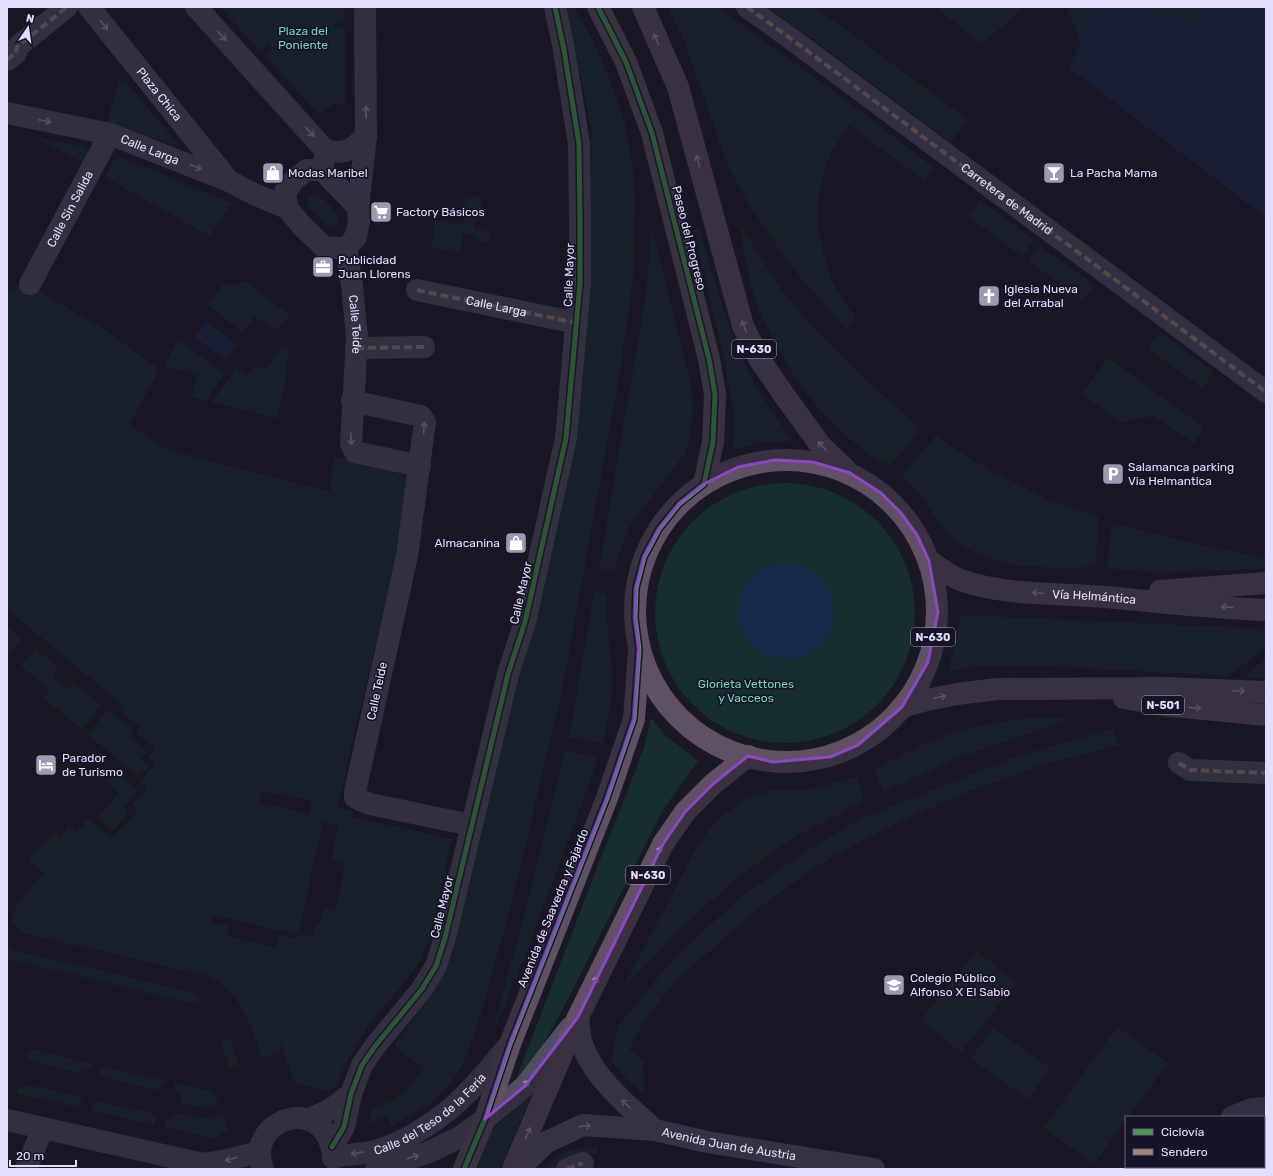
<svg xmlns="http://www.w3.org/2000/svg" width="1273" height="1176" viewBox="0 0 1273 1176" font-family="Rubik,sans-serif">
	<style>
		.green { fill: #172e2f; fill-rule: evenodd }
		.water { fill: #182949 }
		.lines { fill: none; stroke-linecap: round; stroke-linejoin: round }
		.street { stroke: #504e62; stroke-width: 22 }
		.secondary { stroke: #545268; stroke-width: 22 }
		.highway { stroke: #5f5063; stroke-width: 22 }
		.quiet { stroke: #a18479; stroke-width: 4; stroke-dasharray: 8 4; stroke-linecap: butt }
		.cycleway-casing { stroke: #171428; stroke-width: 8 }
		.cycleway { stroke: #469c4c; stroke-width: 5 }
		.oneway { stroke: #9996ae }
		.oneway2 { stroke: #a097af }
		.oneway3 { stroke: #9b98b2 }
		.marked { fill: none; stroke: #8a47c8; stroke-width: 3; stroke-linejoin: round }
		.labels { text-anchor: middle; stroke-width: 3.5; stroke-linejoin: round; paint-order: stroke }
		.shield { fill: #171428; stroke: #a5a1bc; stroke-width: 1 }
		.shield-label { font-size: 11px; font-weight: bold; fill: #e2defb }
		.park-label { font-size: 12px; fill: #72d4bd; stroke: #171428 }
		.street-label { font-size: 12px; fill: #e2defb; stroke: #171428 }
		.poi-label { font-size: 12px; fill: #e2defb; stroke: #171428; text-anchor: start }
	</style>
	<rect width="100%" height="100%" fill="#1a1824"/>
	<g class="green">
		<path d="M220 7H344V23H334V27L345 28V104H333L319 114 265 56 272 49 268 45 261 52Z"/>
		<path d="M566 7H574L595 45 613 89 624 119 632 165 635 194 633 280 619 376 561 695 511 905 475 1034 462 1065 451 1083 430 1104 392 1126 386 1116 369 1123 373 1107C399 1101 409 1090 423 1068L394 1046C411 1020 432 996 447 968 452 958 454 946 457 936L516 685 588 283 592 132 577 57 565 10Z"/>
		<path d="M668 7H718L859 110 934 168 924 180 849 125 830 154 823 174 817 205 818 226 824 256 833 283 855 318 847 330 792 267 751 208 728 165 717 135 685 43Z"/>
		<path d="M769 7H815L968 120 951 142Z"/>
		<path d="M937 7H1022L1013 17 981 45Z"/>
		<path d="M1066 7H1096L1081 41C1075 30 1073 18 1066 7Z"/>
		<path d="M1135 7H1206L1192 21Z"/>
		<path d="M119 80 127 83 178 144 177 146 107 123Z"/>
		<path d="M38 138 81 146 86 148 88 152 83 163 38 139Z"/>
		<path d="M121 158 125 159 232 203 210 236 105 177 114 161 116 159Z"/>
		<path d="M315 194C323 197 339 213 339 222 338 225 336 227 333 228 331 228 328 227 327 226 323 224 321 220 318 217 312 210 299 198 315 194Z"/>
		<path d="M465 195 482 197 479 218 476 219 474 229 490 232 489 242 476 241 477 234 463 233 460 253 432 248 435 220 463 225Z"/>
		<path d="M980 200 1034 240 1022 256 968 216Z"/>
		<path d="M739 223 780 288 816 331 856 371 921 429 890 466 872 457 847 436 818 407 795 378 762 317 752 290Z"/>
		<path d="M699 228C710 264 720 302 733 337 746 373 770 409 792 441L764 442 733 450 735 421 730 390 725 362 694 230Z"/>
		<path d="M652 230 690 383 693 408 689 438 685 453 629 527 620 551 614 572 599 571 646 294Z"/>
		<path d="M1040 246 1094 285 1083 300 1029 261Z"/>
		<path d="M21 279 40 288V292L102 328 157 368 156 376 129 424 165 449 330 492 334 456 399 472 405 476 407 481 399 544 337 808 353 811 352 817 452 839 429 940 419 962 405 982 367 1027 345 1064 336 1086 329 1091 295 1083 281 1044 279 1046 281 1051 262 1058C251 1027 243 996 213 978 205 974 195 973 186 971L25 933C19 930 11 924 12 917 14 905 36 882 44 872L29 860 53 832 60 837 69 826 77 833 88 819 112 838 138 811 132 804 148 788 140 782 155 764 148 757 156 748 137 734 141 728 121 712 125 707 7 609V287L14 291ZM262 791 312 801 309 814 259 803ZM323 821 338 825 332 859 346 862 336 909 324 906 321 924H315L312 937 298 934ZM212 915 298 934 297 939 279 935 275 948 227 936 229 926 210 922Z"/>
		<path d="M246 282 290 315 276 329 254 317 243 332 208 305 224 283 233 285Z"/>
		<path d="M1160 332 1214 372 1202 388 1148 348Z"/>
		<path d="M178 340 224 374 206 401 192 396 198 375 164 365Z"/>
		<path d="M282 346 288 349 285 385 277 418 212 402 236 369 247 375 255 365 265 371Z"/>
		<path d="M1108 358 1204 428 1194 443 1153 416 1120 422 1082 394Z"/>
		<path d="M936 436 975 462 1045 498 1099 518 1095 567C1044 567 986 573 948 533 937 522 930 508 921 495 916 488 909 482 902 475Z"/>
		<circle cx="785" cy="613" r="130"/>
		<path d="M1112 524 1210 547 1266 558V568L1257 569 1157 573 1107 568Z"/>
		<path d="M595 591 607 594V622L612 675 611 701 603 744 569 737Z"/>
		<path d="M961 615 1266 629V647L1228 676 1086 668 990 665 949 670Z"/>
		<path d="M7 626 22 639 7 656Z"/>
		<path d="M35 649 58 667 52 676 69 690 74 683 101 705 82 729 44 698 50 690 21 666Z"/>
		<path d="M1266 659V678L1244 677Z"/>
		<path d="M108 710 134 731 129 737 147 752 141 759 149 766 139 777 88 734Z"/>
		<path d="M1034 717 1071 719 952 760 883 792 874 770C901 756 928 741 958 731 982 724 1009 721 1034 717Z"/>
		<path d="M651 718 665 735 698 761 663 810 567 1001 541 1049 517 1077 598 865 633 777 644 748Z"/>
		<path d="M1112 729 1119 745 1042 765 967 792 917 814 874 834 815 867 761 906 677 979 644 1021 629 1049 643 1062 644 1092 630 1083 611 1061 618 1027 648 989 678 955 743 895 804 853 862 818 1012 758Z"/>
		<path d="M565 751 598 757C583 803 565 848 548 894 531 940 515 986 493 1029L531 891Z"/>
		<path d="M115 771 138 790 123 808 128 813 113 831 98 818 119 793 106 782Z"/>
		<path d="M857 776 864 801 794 837 738 877 684 925 623 988 699 843 717 820 747 798 777 789 803 790 825 786Z"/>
		<path d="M7 946 17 951 34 955 194 993 198 997 197 1002 189 1003 7 958Z"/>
		<path d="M977 951 1016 983 961 1052 921 1020Z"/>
		<path d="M1117 1027 1168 1063 1128 1117H1126V1120L1094 1164 1044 1128Z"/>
		<path d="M993 1028 1050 1068 1028 1099 971 1059Z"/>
		<path d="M226 1039 231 1042 239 1065 230 1068 222 1045 223 1041Z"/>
		<path d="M29 1049 92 1064 91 1070H86L81 1073 32 1062 27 1056Z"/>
		<path d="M102 1066 165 1081 164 1085 154 1090 105 1078 100 1072Z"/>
		<path d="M175 1083 214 1092 218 1103 205 1108 181 1103V1097L174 1089Z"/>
		<path d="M27 1085 76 1096 82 1101 81 1108 17 1093 18 1087H23Z"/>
		<path d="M526 1098 530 1099 500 1169H477L492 1131Z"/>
		<path d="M100 1102 151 1113 156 1116 154 1125 91 1110 92 1103Z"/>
		<path d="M179 1113 204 1119 222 1113 228 1129 214 1138 164 1127 166 1120 175 1116Z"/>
		<path d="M597 1146V1153L575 1157 554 1169H544C558 1150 574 1149 597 1146Z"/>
	</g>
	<g class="water">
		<path d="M1096 7H1135L1192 21 1206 7H1266V217L1069 68Z"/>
		<path d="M206 321 237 345 226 360 195 337Z"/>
		<circle cx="786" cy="611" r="48"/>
	</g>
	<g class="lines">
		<g class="street">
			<path id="s1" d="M89 7 228 180"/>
			<path d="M196 7 326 151 322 170"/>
			<path d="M747 7 790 38 1266 392"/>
			<path d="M7 60 16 53 17 47 67 7"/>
			<path id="s2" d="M7 113 110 134 229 181 254 194 287 208"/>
			<path d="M326 151C346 154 352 150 366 136"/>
			<path d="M307 170H322L358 207 359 221 356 237 346 248H338L324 247 302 226 287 208 285 192 295 179Z"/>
			<path d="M358 207 366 136 365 7"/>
			<path id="s3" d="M346 248 352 285 357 338 351 444 355 452 420 466"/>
			<path id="s4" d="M30 284 110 134"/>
			<path id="s5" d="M417 290 577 323"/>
			<path d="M356 348 424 347"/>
			<path d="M352 401 421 416 425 422 407 556 355 792V797L360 800 370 804 471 825"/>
			<path d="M1179 763 1190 770 1266 773"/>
			<path d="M1232 1117 1252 1109 1266 1108"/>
			<path d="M7 1120 203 1164 213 1169"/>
			<path d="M308 1120 331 1109 351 1094"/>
			<path d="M332 1147 344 1127 351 1094 362 1065 376 1045 422 989 436 966 445 938 508 674 525 622 566 438 580 283V219L579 144 564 50 555 7"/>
			<path id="s6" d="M333 1156C348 1155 368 1154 381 1149 406 1141 430 1125 450 1109 473 1090 491 1066 510 1044"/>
			<path d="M203 1164 223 1161 259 1152"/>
			<path d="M26 1169 43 1128"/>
			<path d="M263 1169C245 1123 312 1097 329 1140 332 1146 333 1152 333 1158"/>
			<path d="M376 1169 427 1153 460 1137 485 1119 525 1086 570 1028"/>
			<path d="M567 1169 583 1163"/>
			<path d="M1161 1169 1164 1167"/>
		</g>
		<g class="secondary">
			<path d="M578 1017C579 1026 579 1038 583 1047 595 1079 630 1108 655 1130"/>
			<path id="s7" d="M518 1169 547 1142 583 1125 655 1130 707 1142 874 1169"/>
		</g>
		<g class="highway">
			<path d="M598 7 626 62 652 133 709 359 715 394 713 442 704 484"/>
			<path d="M643 7 678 87 743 326 760 360 784 395 821 446 846 470"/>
			<circle cx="786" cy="611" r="151"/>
			<path id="s8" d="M929 561C940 568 951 577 963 581 1009 596 1058 593 1105 597 1159 602 1212 608 1266 610"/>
			<path d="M1160 591 1266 583"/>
			<path d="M1124 698 1163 705 1266 715"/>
			<path d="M902 707 927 700 957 694 997 689 1165 688 1266 692"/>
			<path d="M464 1169 485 1119 510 1044 607 798 634 719 639 652"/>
			<path d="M513 1169 578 1017 663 844 685 812 713 784 748 756"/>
		</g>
		<g class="quiet">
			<path id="s9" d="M747 7 790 38 1266 392"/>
			<path d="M7 60 16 53 17 47 67 7"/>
			<path d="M417 290 577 323"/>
			<path d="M356 348 424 347"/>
			<path d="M1179 763 1190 770 1266 773"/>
			<path d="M567 1169 583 1163"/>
		</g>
		<g class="cycleway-casing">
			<g id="cycleway">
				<path d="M332 1147 344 1127 351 1094 362 1065 376 1045 422 989 436 966 445 938 508 674 525 622 566 438 580 283V219L579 144 564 50 555 7"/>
				<path d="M464 1169 485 1119 510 1044 607 798 634 719 639 649 635 618 636 588 644 557 659 529 679 504 704 484 713 442 715 394 709 359 652 133 626 62 598 7"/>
			</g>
		</g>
		<use href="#cycleway" class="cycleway"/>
	</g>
	<defs><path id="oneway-shaft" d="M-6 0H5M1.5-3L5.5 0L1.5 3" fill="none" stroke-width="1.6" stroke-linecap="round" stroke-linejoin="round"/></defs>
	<g class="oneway">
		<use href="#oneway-shaft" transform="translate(104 25) rotate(52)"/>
		<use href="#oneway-shaft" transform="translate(222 36) rotate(48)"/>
		<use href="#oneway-shaft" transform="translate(366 112) rotate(-90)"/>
		<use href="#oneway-shaft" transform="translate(45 121) rotate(11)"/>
		<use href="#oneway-shaft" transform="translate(310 132) rotate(48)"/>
		<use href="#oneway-shaft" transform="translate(196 167) rotate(22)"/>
		<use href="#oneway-shaft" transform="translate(424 428) rotate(-86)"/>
		<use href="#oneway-shaft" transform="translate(351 439) rotate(86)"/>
		<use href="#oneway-shaft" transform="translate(525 1085) rotate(-47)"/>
		<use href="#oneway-shaft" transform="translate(357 1153) rotate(172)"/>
		<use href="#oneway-shaft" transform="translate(413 1157) rotate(-17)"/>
		<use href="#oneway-shaft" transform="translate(231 1159) rotate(165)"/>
	</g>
	<g class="oneway2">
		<use href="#oneway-shaft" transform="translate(656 39) rotate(-114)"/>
		<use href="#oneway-shaft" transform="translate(698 161) rotate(-105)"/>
		<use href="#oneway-shaft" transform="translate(744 326) rotate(-111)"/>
		<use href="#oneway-shaft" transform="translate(822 446) rotate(-132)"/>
		<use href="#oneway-shaft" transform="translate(1038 593) rotate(-177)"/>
		<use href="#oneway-shaft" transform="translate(1227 607) rotate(-176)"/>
		<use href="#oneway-shaft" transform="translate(1239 691) rotate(3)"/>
		<use href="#oneway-shaft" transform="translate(940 697) rotate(-11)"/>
		<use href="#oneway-shaft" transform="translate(1195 708) rotate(6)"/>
		<use href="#oneway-shaft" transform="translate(659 852) rotate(-64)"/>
		<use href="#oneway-shaft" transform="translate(595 982) rotate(-64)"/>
		<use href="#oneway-shaft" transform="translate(528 1133) rotate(-67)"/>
	</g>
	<g class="oneway3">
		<use href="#oneway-shaft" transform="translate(626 1104) rotate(-137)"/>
		<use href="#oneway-shaft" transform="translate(585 1126) rotate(-7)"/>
	</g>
	<path d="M0 0H1273V1176H0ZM775 460 813 462 850 473 881 493 901 513 917 535 929 561 938 612 928 662 902 707 858 745 830 757 773 762 748 756 713 784 685 812 663 844 578 1017 525 1086 485 1119 510 1044 607 798 634 719 639 649 635 618 636 588 644 557 659 529 679 504 704 484 738 467Z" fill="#1a1824" fill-opacity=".55" fill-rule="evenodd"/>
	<path class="marked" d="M775 460 813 462 850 473 881 493 901 513 917 535 929 561 938 612 928 662 902 707 858 745 830 757 773 762 748 756 713 784 685 812 663 844 578 1017 525 1086 485 1119 510 1044 607 798 634 719 639 649 635 618 636 588 644 557 659 529 679 504 704 484 738 467Z"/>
	<defs>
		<g id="shop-square" transform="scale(1.15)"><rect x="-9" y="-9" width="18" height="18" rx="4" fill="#9c99b0" stroke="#171428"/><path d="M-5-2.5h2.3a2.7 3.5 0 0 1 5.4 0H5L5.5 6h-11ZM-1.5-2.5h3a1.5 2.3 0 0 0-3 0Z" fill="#fff"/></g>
		<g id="bar-square" transform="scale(1.15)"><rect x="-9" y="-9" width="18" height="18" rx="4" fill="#9c99b0" stroke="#171428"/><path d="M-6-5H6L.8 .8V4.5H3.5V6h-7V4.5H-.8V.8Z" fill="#fff"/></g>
		<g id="supermarket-square" transform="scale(1.15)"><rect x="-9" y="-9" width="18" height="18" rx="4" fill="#9c99b0" stroke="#171428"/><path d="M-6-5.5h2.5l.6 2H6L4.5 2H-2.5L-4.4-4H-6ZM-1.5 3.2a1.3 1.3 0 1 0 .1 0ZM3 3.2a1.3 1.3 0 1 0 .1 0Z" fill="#fff"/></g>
		<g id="office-square" transform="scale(1.15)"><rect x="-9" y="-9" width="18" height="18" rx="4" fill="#9c99b0" stroke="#171428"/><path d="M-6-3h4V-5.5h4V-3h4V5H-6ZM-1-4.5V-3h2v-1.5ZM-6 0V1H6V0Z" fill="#fff"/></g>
		<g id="church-square" transform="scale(1.15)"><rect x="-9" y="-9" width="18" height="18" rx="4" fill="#9c99b0" stroke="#171428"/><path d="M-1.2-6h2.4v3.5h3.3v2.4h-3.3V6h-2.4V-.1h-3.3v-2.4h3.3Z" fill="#fff"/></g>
		<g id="parking-square" transform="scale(1.15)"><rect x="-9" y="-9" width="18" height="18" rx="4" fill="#9c99b0" stroke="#171428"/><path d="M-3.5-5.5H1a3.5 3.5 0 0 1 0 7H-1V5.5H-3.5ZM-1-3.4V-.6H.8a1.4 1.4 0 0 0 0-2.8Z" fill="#fff"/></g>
		<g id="hotel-square" transform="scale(1.15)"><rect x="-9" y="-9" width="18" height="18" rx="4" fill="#9c99b0" stroke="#171428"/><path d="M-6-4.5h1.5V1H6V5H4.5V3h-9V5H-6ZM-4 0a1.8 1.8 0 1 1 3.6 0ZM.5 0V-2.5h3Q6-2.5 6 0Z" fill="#fff"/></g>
		<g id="school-square" transform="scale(1.15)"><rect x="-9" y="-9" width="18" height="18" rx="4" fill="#9c99b0" stroke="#171428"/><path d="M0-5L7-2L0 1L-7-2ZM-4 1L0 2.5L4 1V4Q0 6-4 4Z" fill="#fff"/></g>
	</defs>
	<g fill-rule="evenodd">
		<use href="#shop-square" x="273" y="173"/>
		<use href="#bar-square" x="1054" y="173"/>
		<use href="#supermarket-square" x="381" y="212"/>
		<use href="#office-square" x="323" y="267"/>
		<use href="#church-square" x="989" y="296"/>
		<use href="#parking-square" x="1113" y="474"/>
		<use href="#shop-square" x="516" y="543"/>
		<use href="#hotel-square" x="46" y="765"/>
		<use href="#school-square" x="894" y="985"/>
	</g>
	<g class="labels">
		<g class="shield">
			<rect x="732" y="340" width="44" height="18" rx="3"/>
			<rect x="911" y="628" width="44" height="18" rx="3"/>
			<rect x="1142" y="696" width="42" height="18" rx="3"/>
			<rect x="626" y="866" width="44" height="18" rx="3"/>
		</g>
		<g class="shield-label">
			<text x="754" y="353">N-630</text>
			<text x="933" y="641">N-630</text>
			<text x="1163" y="709">N-501</text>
			<text x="648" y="879">N-630</text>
		</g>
		<g class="park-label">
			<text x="303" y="35">Plaza del<tspan x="303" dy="14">Poniente</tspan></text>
			<text x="746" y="688">Glorieta Vettones<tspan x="746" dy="14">y Vacceos</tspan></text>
		</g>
		<g class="street-label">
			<text dy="4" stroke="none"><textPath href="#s1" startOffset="112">Plaza Chica</textPath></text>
			<text dy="4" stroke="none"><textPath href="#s2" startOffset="148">Calle Larga</textPath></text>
			<text dy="4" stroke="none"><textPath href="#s9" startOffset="323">Carretera de Madrid</textPath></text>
			<text dy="4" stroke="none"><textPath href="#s4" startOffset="85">Calle Sin Salida</textPath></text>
			<text transform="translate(689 238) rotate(76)" y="4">Paseo del Progreso</text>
			<text transform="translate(569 275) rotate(-88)" y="4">Calle Mayor</text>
			<text dy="4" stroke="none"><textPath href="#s5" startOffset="81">Calle Larga</textPath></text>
			<text dy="4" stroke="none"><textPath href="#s3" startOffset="77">Calle Teide</textPath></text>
			<text transform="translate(521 593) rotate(-77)" y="4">Calle Mayor</text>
			<text dy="4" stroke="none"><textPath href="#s8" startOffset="172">Vía Helmántica</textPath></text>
			<text transform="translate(377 691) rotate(-78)" y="4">Calle Teide</text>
			<text transform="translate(442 907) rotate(-76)" y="4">Calle Mayor</text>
			<text transform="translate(553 908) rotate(-68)" y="4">Avenida de Saavedra y Fajardo</text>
			<text dy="4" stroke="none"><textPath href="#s6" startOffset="109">Calle del Teso de la Feria</textPath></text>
			<text dy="4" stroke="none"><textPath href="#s7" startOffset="227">Avenida Juan de Austria</textPath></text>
		</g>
		<g class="poi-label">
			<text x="288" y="177">Modas Maribel</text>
			<text x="1070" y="177">La Pacha Mama</text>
			<text x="396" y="216">Factory Básicos</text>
			<text x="338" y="264">Publicidad<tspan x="338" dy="14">Juan Llorens</tspan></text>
			<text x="1004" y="293">Iglesia Nueva<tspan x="1004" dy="14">del Arrabal</tspan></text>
			<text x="1128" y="471">Salamanca parking<tspan x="1128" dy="14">Via Helmantica</tspan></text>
			<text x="500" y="547" text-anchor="end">Almacanina</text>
			<text x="62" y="762">Parador<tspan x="62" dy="14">de Turismo</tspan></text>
			<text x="910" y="982">Colegio Público<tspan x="910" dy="14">Alfonso X El Sabio</tspan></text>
		</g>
	</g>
	<rect width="1273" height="1176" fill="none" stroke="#e2defb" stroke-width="16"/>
	<rect x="1125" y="1116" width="140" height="52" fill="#171428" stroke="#68657c"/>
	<rect x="1133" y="1129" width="20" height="6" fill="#469c4c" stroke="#68657c"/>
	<text x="1161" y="1136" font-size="12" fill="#e2defb">Ciclovía</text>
	<rect x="1133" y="1149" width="20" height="6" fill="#a18479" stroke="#68657c"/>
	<text x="1161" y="1156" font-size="12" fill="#e2defb">Sendero</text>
	<g transform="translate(28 28) rotate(13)" stroke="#171428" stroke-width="3" paint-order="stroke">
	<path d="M0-3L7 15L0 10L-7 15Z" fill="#e2defb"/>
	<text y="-6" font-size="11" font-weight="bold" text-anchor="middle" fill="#e2defb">N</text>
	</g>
	<path d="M10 1160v6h66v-6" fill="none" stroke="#e2defb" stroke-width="2"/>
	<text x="16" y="1160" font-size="12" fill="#e2defb" stroke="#171428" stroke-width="3" paint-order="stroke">20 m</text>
</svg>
